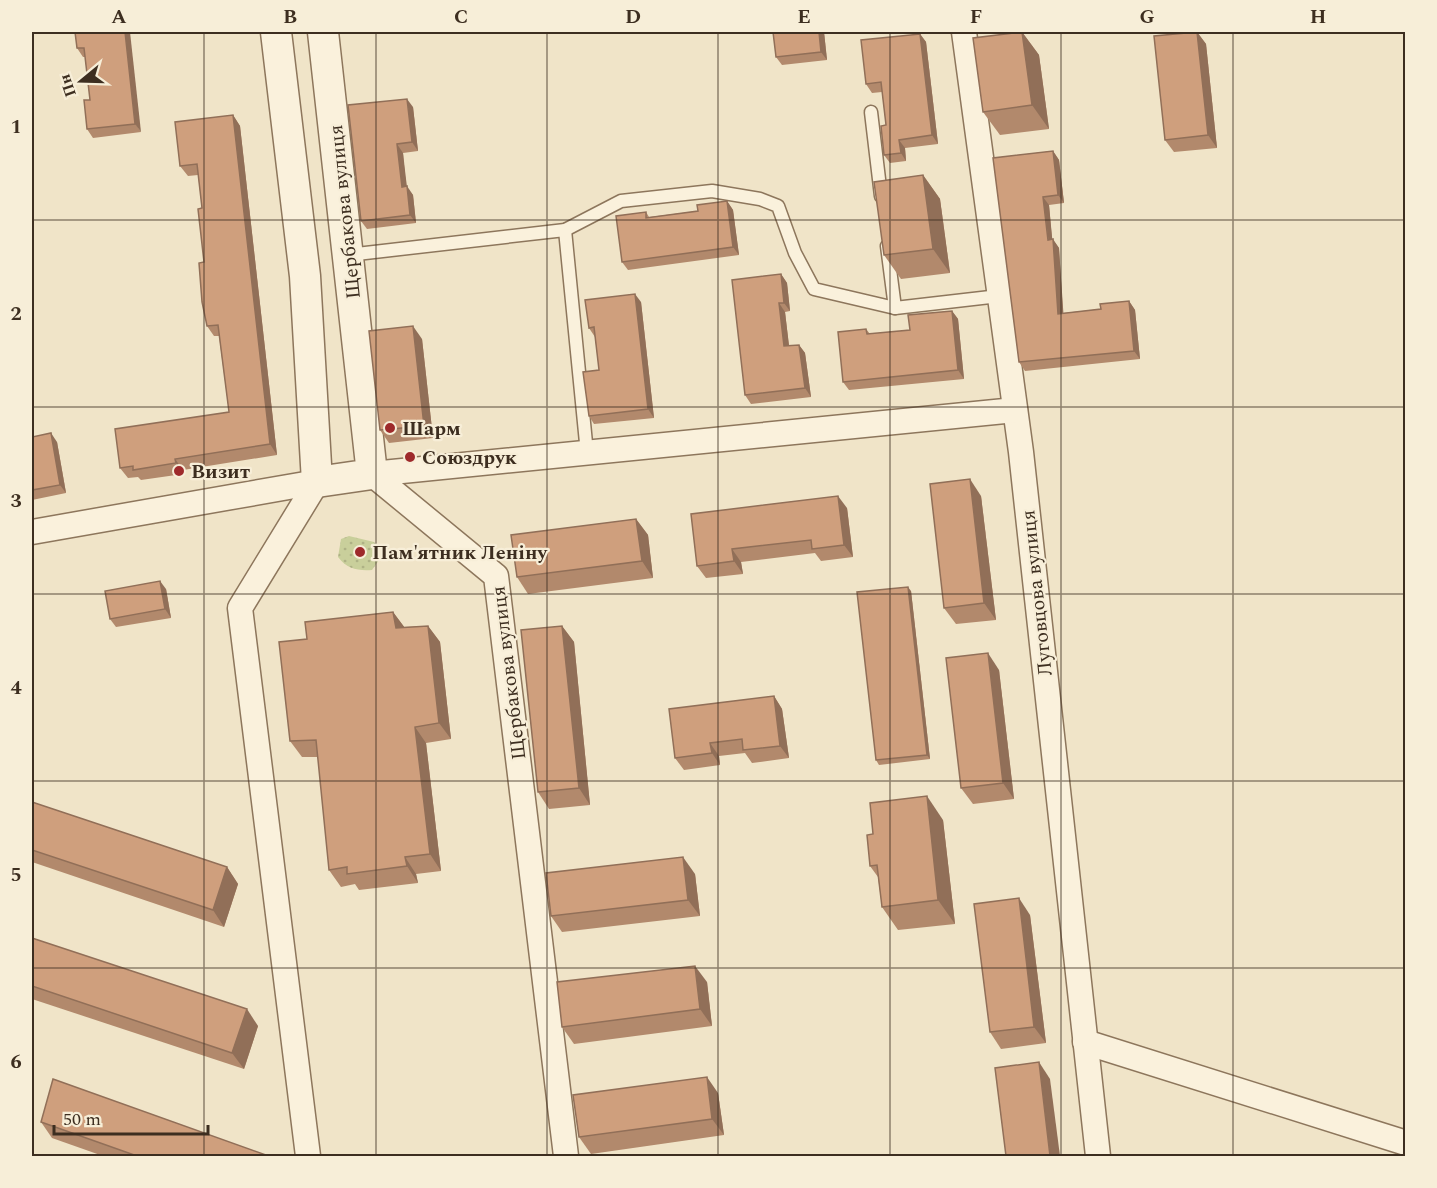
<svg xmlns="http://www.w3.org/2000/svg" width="1437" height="1188" viewBox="0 0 1437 1188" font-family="Spectral,serif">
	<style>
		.green { fill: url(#green-dots) }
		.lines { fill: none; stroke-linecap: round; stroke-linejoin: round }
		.service-casing { stroke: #8d765c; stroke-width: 15 }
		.minor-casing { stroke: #8d765c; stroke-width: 27 }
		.tertiary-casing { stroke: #8d765c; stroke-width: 33 }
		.service { stroke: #faf1dc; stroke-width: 12 }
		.minor { stroke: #faf1dc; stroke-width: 24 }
		.tertiary { stroke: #faf1dc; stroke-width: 30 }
		.wall { fill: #b2896c }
		.shaded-wall { fill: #916f58 }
		.building { fill: #cf9f7d; stroke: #916f58; stroke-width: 1.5 }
		.grid { fill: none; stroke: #3d2e20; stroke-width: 1.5; stroke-opacity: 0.55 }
		.poi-dot { fill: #9e2a2b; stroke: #f7eed8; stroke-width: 2 }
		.labels { text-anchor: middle; stroke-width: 4.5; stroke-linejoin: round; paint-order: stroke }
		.street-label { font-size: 20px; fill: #3d2e20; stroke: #f7eed8 }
		.poi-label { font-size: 20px; font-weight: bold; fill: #3d2e20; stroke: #f7eed8; text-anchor: start }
		.neatline { fill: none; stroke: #3d2e20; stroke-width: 2 }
		.grid-label { font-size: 20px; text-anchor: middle; font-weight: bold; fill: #3d2e20 }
	</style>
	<defs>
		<pattern id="green-dots" width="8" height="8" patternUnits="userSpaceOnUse" patternTransform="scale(1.5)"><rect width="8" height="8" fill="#c9cf9b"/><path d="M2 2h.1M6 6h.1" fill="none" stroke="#aeb285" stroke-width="1.8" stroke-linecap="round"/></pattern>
	</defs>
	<rect width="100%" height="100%" fill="#f0e4c8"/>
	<path class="green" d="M349 536 374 542 379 548V560L372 570C358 571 347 569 338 557L341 539Z"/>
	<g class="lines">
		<g class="service-casing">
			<g id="service">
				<path d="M871 112 881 196"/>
				<path d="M565 230 587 453"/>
				<path d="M887 246 895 308"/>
				<path d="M348 255 565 230 621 201 712 191 760 199 778 206 795 253 814 289 895 308 999 296"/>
			</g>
		</g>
		<g class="minor-casing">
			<g id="minor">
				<path d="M964 32 1021 452 1098 1156"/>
				<path d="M372 474 496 576 566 1156"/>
				<path d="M372 474 1015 410"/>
				<path d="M32 532 317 482"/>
				<path d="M1085 1042 1406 1143"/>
				<path d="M308 1156 240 608 317 482"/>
			</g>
		</g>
		<g class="tertiary-casing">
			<path id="tertiary" d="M276 32 305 276 317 482 372 474 323 32"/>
		</g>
		<use href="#service" class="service"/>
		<use href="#minor" class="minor"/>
		<use href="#tertiary" class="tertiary"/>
	</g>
	<g class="wall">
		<path d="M75 32 141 132 93 138 87 129 90 100 85 57H83L77 48Z"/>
		<path d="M773 32H824L827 60 782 65 776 57Z"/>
		<path d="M1022 32 1039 55 1049 129 1000 135 983 112Z"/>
		<path d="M1197 32 1206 44 1217 148 1174 152 1165 140Z"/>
		<path d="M920 34 926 42 938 144 905 148 906 161 890 163 884 155 886 125 882 92 872 93 866 84Z"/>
		<path d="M413 107 418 151 403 153 406 187 413 195 416 223 367 229 361 221Z"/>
		<path d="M233 115 240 126 277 455 183 470V474L141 480 138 477 128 478 120 468 229 412 219 336H214L207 326 202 208 198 175 188 176 180 166Z"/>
		<path d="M1053 151 1059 160 1064 203 1049 205 1052 239 1059 248 1063 313 1101 309 1129 301 1135 310 1140 359 1025 371 1019 362 993 158Z"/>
		<path d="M923 175 940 199 950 273 901 279 884 255Z"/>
		<path d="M727 201 733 210 739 255 628 270 622 262 646 212 649 217 698 211Z"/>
		<path d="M781 274 787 283 790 311 785 312 789 346 799 345 805 353 811 397 751 404 745 395Z"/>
		<path d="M641 302 654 418 594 424 589 416 599 370 595 337 589 328Z"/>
		<path d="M952 311 958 319 964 379 849 390 843 382 866 329 870 334 910 330Z"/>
		<path d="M422 339 433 438 389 443 380 430Z"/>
		<path d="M32 437 57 442 66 493 32 500Z"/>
		<path d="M981 496 996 620 956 624 944 608Z"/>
		<path d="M847 508 853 557 821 561 815 553 741 562 743 574 706 578 697 566 691 514Z"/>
		<path d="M636 519 648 535 653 578 528 594 517 577Z"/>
		<path d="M166 589 171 618 116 627 110 619Z"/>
		<path d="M911 591 930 759 879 765 876 760Z"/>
		<path d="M393 612 404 627 428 626 440 642 451 739 426 743 441 871 416 874 418 883 359 890 355 884 341 887 329 870 318 757H302L290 741 307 639Z"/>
		<path d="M562 626 574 642 590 805 549 809 538 792Z"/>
		<path d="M999 670 1014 799 973 804 961 788Z"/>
		<path d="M774 696 782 709 789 758 752 763 745 753 719 756 720 765 684 770 675 758Z"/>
		<path d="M32 802 227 867 238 884 224 927 32 862Z"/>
		<path d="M943 820 955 924 898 930 882 907 878 877 870 866 873 834Z"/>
		<path d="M695 874 700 916 562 932 551 916Z"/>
		<path d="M1030 915 1046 1043 1001 1049 990 1032Z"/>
		<path d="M32 938 258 1026 244 1069 32 999Z"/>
		<path d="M707 982 712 1026 574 1044 562 1027Z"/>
		<path d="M718 1093 724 1135 591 1154 579 1137Z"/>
		<path d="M41 1122 266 1155 267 1156H103L52 1138Z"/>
	</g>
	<g class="shaded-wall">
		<path d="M125 32H130L141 132 135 124Z"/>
		<path d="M819 32H824L827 60 821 52Z"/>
		<path d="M1022 32 1039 55 1049 129 1032 105Z"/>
		<path d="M1197 32 1206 44 1217 148 1208 135Z"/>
		<path d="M920 34 926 42 938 144 932 135Z"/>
		<path d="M407 99 413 107 418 151 412 142Z"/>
		<path d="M233 115 240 126 277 455 270 444Z"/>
		<path d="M899 140 905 148 906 161 901 153Z"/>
		<path d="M397 144 403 153 408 196 402 187Z"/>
		<path d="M1053 151 1059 160 1064 203 1058 195Z"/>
		<path d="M923 175 940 199 950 273 933 249Z"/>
		<path d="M407 186 413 195 416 223 410 215Z"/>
		<path d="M1043 197 1049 205 1053 247V239L1059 248 1064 322 1058 314Z"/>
		<path d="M727 201 733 210 739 255 733 247Z"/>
		<path d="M781 274 787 283 790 311 784 303Z"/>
		<path d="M635 294 641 302 654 418 648 409Z"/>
		<path d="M1129 301 1135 310 1140 359 1134 351Z"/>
		<path d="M779 303 785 312 790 354 784 346Z"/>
		<path d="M952 311 958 319 964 379 958 370Z"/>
		<path d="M413 326 422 339 433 438 424 426Z"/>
		<path d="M799 345 805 353 811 397 805 388Z"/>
		<path d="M51 433 57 442 66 493 60 485Z"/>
		<path d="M175 459 183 470V474L176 463Z"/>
		<path d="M970 479 981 496 996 620 984 603Z"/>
		<path d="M838 496 847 508 853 557 844 545Z"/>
		<path d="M636 519 648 535 653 578 642 561Z"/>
		<path d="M732 549 741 562 743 574 734 561Z"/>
		<path d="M160 581 166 589 171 618 165 609Z"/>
		<path d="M908 587 911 591 930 759 927 755Z"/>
		<path d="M393 612 405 628H396Z"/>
		<path d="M428 626 440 642 451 739 439 723Z"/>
		<path d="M562 626 574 642 590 805 579 788Z"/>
		<path d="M988 653 999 670 1014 799 1003 783Z"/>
		<path d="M774 696 782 709 789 758 780 746Z"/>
		<path d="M415 727 426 743 441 871 430 854Z"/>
		<path d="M710 743 719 756 720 765 712 753Z"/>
		<path d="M927 796 943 820 955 924 938 900Z"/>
		<path d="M405 857 416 874 418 883 407 866Z"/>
		<path d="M683 857 695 874 700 916 688 900Z"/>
		<path d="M227 867 238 884 224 927 213 910Z"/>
		<path d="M1019 898 1030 915 1046 1043 1034 1027Z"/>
		<path d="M695 966 707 982 712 1026 700 1009Z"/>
		<path d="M247 1009 258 1026 244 1069 232 1053Z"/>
		<path d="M1039 1062 1050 1079 1060 1156H1050Z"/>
		<path d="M707 1077 718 1093 724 1135 712 1119Z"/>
	</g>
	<g class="building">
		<path d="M75 32H125L135 124 87 129 84 100H90L84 48H77Z"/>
		<path d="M773 32H819L821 52 776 57Z"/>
		<path d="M1022 32 1032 105 983 112 973 38Z"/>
		<path d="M1197 32 1208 135 1165 140 1154 36Z"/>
		<path d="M920 34 932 135 899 140 901 153 884 155 881 126 886 125 881 82 866 84 861 40Z"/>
		<path d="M407 99 412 142 397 144 402 187 407 186 410 215 361 221 348 105Z"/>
		<path d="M233 115 270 444 175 459 176 463 133 470V466L120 468 115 429 229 412 218 325 207 326 202 302 199 263 204 262 198 209 202 208 197 164 180 166 175 122Z"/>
		<path d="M1053 151 1058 195 1043 197 1048 240 1053 239 1058 314 1101 309 1100 304 1129 301 1134 351 1019 362 993 158Z"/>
		<path d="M923 175 933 249 884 255 874 182Z"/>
		<path d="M727 201 733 247 622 262 616 216 646 212V218L698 211 697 205Z"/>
		<path d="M781 274 784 303H779L784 346 799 345 805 388 745 395 732 280Z"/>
		<path d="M635 294 648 409 589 416 583 372 599 370 594 327 589 328 585 300Z"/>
		<path d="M952 311 958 370 843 382 838 332 866 329 867 334 910 330 908 315Z"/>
		<path d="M413 326 424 426 380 430 369 331Z"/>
		<path d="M51 433 60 485 32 490V437Z"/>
		<path d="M970 479 984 603 944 608 930 484Z"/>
		<path d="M838 496 844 545 812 549 811 540 732 549 734 561 697 566 691 514Z"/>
		<path d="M636 519 642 561 517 577 511 535Z"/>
		<path d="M160 581 165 609 110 619 105 591Z"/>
		<path d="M908 587 927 755 876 760 857 592Z"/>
		<path d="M393 612 396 628 428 626 439 723 415 727 430 854 405 857 407 866 347 874V867L329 870 316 740 290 741 279 642 307 639 305 622Z"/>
		<path d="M562 626 579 788 538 792 521 630Z"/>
		<path d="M988 653 1003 783 961 788 946 658Z"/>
		<path d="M774 696 780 746 743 750 742 739 710 743 712 753 675 758 669 709Z"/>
		<path d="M927 796 938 900 882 907 877 865 870 866 867 835 873 834 870 803Z"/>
		<path d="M32 802 227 867 213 910 32 850Z"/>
		<path d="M683 857 688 900 551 916 546 873Z"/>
		<path d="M1019 898 1034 1027 990 1032 974 904Z"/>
		<path d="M32 938 247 1009 232 1053 32 986Z"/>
		<path d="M695 966 700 1009 562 1027 557 982Z"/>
		<path d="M1039 1062 1050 1156H1006L995 1068Z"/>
		<path d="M707 1077 712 1119 579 1137 573 1095Z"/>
		<path d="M53 1079 266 1155 265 1156H137L41 1122Z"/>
	</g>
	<path class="grid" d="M204 32V1156M376 32V1156M547 32V1156M718 32V1156M890 32V1156M1061 32V1156M1233 32V1156M32 220H1406M32 407H1406M32 594H1406M32 781H1406M32 968H1406"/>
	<g class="poi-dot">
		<circle cx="390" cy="428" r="6"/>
		<circle cx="410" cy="457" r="6"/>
		<circle cx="179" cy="471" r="6"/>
		<circle cx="360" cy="552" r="6"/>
	</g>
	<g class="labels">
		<g class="street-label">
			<text transform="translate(344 212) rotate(-96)" y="7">Щербакова вулиця</text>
			<text transform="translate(1036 593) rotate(-96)" y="7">Луговцова вулиця</text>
			<text transform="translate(508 673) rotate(-97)" y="7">Щербакова вулиця</text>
		</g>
		<g class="poi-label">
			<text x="402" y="435">Шарм</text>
			<text x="422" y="464">Союздрук</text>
			<text x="191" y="478">Визит</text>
			<text x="372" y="559">Пам'ятник Леніну</text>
		</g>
	</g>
	<rect width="1437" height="1188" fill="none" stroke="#f7eed8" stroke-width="66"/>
	<g transform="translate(81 81) rotate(251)" stroke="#f7eed8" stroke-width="4.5" paint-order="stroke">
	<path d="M0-4.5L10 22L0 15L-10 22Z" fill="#3d2e20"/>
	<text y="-9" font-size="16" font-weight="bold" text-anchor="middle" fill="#3d2e20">Пн</text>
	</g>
	<path d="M54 1125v9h154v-9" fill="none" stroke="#3d2e20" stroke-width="3"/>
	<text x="63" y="1125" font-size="18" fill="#3d2e20" stroke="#f7eed8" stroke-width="4.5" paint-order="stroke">50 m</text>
	<rect x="33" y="33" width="1371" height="1122" class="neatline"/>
	<g class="grid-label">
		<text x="119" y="23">A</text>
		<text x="290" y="23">B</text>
		<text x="461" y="23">C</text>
		<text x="633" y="23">D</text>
		<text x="804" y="23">E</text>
		<text x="976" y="23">F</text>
		<text x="1147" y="23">G</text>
		<text x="1318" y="23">H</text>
		<text x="16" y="133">1</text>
		<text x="16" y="320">2</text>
		<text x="16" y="507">3</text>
		<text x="16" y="694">4</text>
		<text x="16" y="881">5</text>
		<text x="16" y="1068">6</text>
	</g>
</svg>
